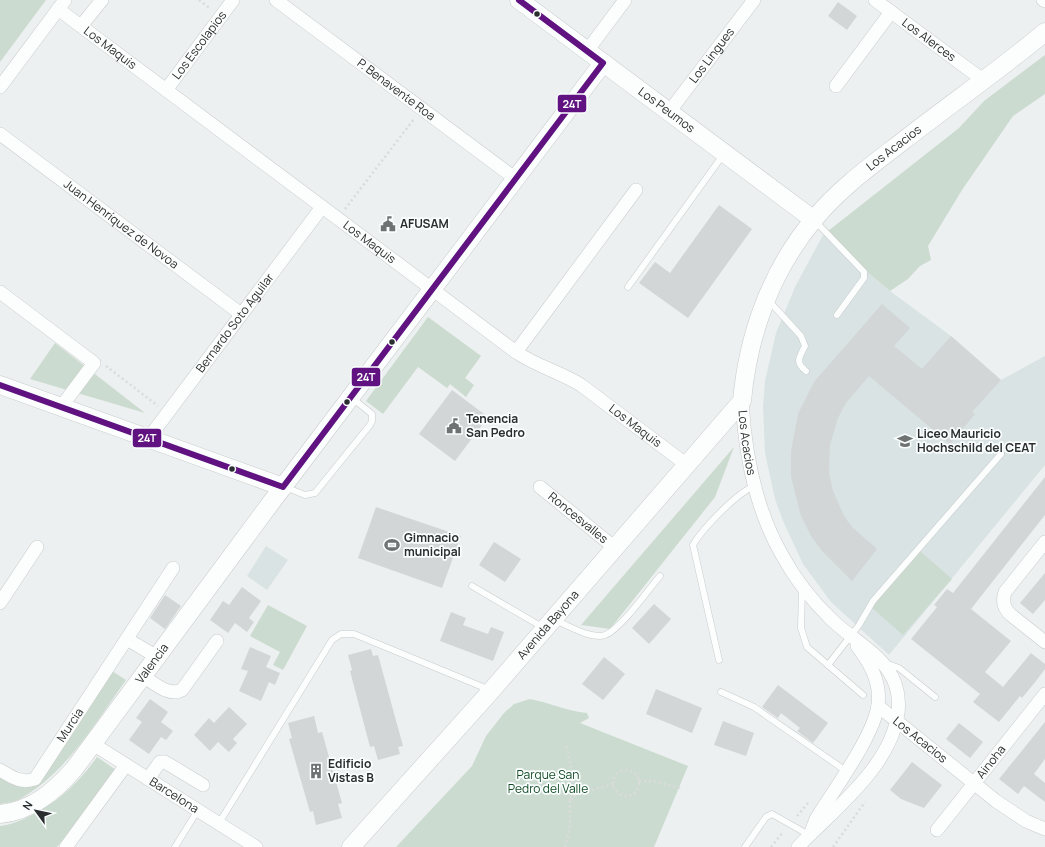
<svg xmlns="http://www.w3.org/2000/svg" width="1045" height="847" viewBox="0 0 1045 847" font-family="Manrope,sans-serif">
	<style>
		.built { fill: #d9e3e4 }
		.green { fill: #ccdbcf }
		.building { fill: #d3d6d7 }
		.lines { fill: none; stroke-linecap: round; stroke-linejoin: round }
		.lane-casing { stroke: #c9cccc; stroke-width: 7 }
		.street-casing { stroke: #c9cccc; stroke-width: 14 }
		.secondary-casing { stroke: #c9cccc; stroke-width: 19 }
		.path { stroke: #dadbdb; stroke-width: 2.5; stroke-dasharray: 2 3; stroke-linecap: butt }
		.lane { stroke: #fcfdfd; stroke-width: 6 }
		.street { stroke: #fcfdfd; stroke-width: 13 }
		.secondary { stroke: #fcfdfd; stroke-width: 18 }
		.bus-1-casing { stroke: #fafeff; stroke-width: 9 }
		.bus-1 { stroke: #5f1280; stroke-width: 6 }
		.bus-dot { fill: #2b2e2e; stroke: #fafeff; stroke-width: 1.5 }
		.labels { text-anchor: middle; stroke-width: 3.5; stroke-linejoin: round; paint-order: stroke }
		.street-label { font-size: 12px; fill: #2b2e2e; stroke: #fafeff }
		.poi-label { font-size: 12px; font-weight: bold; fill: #2b2e2e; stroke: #fafeff; text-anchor: start }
		.park-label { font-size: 12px; fill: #144b23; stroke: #fafeff }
		.line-badge { stroke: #fafeff; stroke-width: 1.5 }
		.badge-label { font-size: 11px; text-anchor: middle; font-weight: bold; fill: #fff }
	</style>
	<rect width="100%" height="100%" fill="#ecf0f0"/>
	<g class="built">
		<path d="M823 235 890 291 951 336 1001 380 1045 356V465L889 655 831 602 803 564 783 521 775 499 765 453 763 406 765 381 776 333 795 287Z"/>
		<path d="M266 546 288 560 267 590 247 576Z"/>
	</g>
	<g class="green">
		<path d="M0 0H46L0 62Z"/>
		<path d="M1045 55V94L1013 116 962 190 928 246 931 260 920 266 908 279 890 291 823 235 959 128 984 101Z"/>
		<path d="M428 317 481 356 465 378 474 385 466 397 450 384 447 388 418 367 383 414 366 401Z"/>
		<path d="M55 343 145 413 30 379Z"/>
		<path d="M734 447 715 497 610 629 581 625Z"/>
		<path d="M920 551 952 579 903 635 871 607Z"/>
		<path d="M268 605 307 626 283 670 273 665 280 652 250 636Z"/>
		<path d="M112 671 126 680C95 723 66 774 18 800 13 802 6 803 0 804V775L24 787 43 777Z"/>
		<path d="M530 699C551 703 566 711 587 713L589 718 580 723 688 766 654 847H396L472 766 486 736 504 713 514 704Z"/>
		<path d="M97 757 116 770 57 847H0V826C9 825 16 822 24 819 55 805 77 785 97 757Z"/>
	</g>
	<g class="building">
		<path d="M838 2 857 16 847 30 828 16Z"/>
		<path d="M719 205 752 229 688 318 639 283 655 262 670 273Z"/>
		<path d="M882 304 910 328 894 346 922 369 951 336 1001 380 972 412 975 414 950 444 869 376 846 403 838 418 830 445 829 473 833 491 844 516 852 527 877 549 852 581 822 551 811 536 801 516 791 477V451L798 414 814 382Z"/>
		<path d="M452 390 488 417 455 461 419 434Z"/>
		<path d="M1045 477V515L971 609 1011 641 985 672 1003 687 1031 653 1045 664V669L1036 681 1022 698 1020 696 999 722 973 702 980 694 911 639 937 607 934 605 947 589 953 593Z"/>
		<path d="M376 507 461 536 442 588 358 558Z"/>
		<path d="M494 542 521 559 505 582 479 565Z"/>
		<path d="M1045 573V600L1033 614 1020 603Z"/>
		<path d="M242 587 261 601 249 618 254 622 247 632 235 623 228 633 210 620 223 601 229 605Z"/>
		<path d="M165 595 181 606 165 629 150 618Z"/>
		<path d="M654 604 671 619 649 644 632 628Z"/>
		<path d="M451 612 466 618 463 625 488 634 491 627 504 632 493 661 440 641Z"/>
		<path d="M250 647 271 656 266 667 280 673 275 685 269 682 261 701 239 691 248 671 241 669Z"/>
		<path d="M371 649 373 656 378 655 403 746 398 747 400 754 378 760 374 746 370 747 350 671 352 670 348 655Z"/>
		<path d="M604 657 625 674 603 700 582 684Z"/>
		<path d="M778 685 828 723 813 743 797 731 800 728 781 713 778 718 762 707Z"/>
		<path d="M656 689 702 708 692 733 646 714Z"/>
		<path d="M150 699 168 712 161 722 173 731 166 740 161 737 149 754 129 740 142 722 136 718Z"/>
		<path d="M229 707 247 724 233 739 237 743 229 752 218 742 210 751 194 735 209 718 214 723Z"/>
		<path d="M314 716 318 733 322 732 342 803 338 804 342 818 316 825 313 811 310 812 289 739 292 738 288 723Z"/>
		<path d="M723 721 754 733 746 756 714 745Z"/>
		<path d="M1045 722V759L1034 774 1045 783V802L1024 786 1018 794 999 779Z"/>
		<path d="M959 723 983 742 970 758 946 739Z"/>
		<path d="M912 762 942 785 924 808 901 799 890 790Z"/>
	</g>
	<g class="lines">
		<g class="lane-casing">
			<g id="lane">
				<path d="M815 221 864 272V278L837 315"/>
				<path d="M628 287 723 155"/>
				<path d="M769 301 801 336 805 346C799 358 795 362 806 371"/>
				<path d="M285 487 305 495 315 493 370 425 372 421V414L352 398"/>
				<path d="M472 586 544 628"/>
				<path d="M802 589 801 628 807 647 863 695"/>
				<path d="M555 620C567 625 592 640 605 635 620 630 649 589 660 576"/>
				<path d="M719 660 693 545C703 528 736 494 754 486"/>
				<path d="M885 663 899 668 935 697"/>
				<path d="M828 665 859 625 873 601 1001 454"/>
				<path d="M721 692 754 707 846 771"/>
				<path d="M219 823 332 640 341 634H354L490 690"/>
				<path d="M175 847 198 810"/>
				<path d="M745 847 766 817 772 814 809 835"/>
			</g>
		</g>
		<g class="street-casing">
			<g id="street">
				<path id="s1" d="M276 0 516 179"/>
				<path id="s2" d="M875 0 983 80"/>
				<path d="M1043 0 1045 1"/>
				<path id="s3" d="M58 9 516 352C536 366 560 372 581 385L687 465"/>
				<path d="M81 26 102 0"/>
				<path d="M587 51 625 0"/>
				<path d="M836 86 891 12"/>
				<path d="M0 87 65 0"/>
				<path id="s4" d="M166 90 233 0"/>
				<path id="s5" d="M669 112 754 0"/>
				<path id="s6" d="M0 134 241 314"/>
				<path d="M0 292 94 363 61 407"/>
				<path d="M516 352 636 190"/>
				<path id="s7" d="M742 401C745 455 755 508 782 555 795 579 812 601 832 620 861 648 904 663 898 713 891 767 833 810 798 847"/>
				<path id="s8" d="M148 439 322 207"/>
				<path id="s9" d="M540 487 615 548"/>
				<path d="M1045 542 1005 592C1002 601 1004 609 1011 615L1045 642"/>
				<path d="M0 603 37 547"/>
				<path d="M127 639 157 657"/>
				<path d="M143 676C154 683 169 697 182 690L217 641"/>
				<path id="s10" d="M878 706 996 801 1026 821 1045 829"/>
				<path id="s11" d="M93 744 256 847"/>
				<path id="s12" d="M0 770C12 777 21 784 35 779L173 568"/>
				<path d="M148 779 160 762H165L203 785"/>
				<path id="s13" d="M937 830 1045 694"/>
				<path d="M811 832 816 819C833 791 874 736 878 705 881 682 870 663 857 646"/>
				<path d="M66 847 126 765"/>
			</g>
		</g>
		<g class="secondary-casing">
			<g id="secondary">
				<path id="s14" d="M519 0 814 220"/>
				<path d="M0 385 283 487"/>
				<path id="s15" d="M0 814C31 811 54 792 74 769L270 504 603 63"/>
				<path id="s16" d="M351 847 491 691 742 401C748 335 771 270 815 218 840 188 872 165 903 141 950 104 1000 70 1045 32"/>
			</g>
		</g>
		<g class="path">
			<path d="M199 0 211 9"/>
			<path d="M345 209 414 119"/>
			<path d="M106 366 158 406"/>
			<circle cx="626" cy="783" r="13"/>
			<path d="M639 781H653L680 788"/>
			<path d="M570 800 576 794 614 784"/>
			<path d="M797 816 808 803"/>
			<path d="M565 847 570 828V800L573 780 567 746"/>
			<path d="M771 847 783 832"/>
			<path d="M833 847 865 802"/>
		</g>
		<use href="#lane" class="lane"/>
		<use href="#street" class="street"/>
		<use href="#secondary" class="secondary"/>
		<g class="bus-1-casing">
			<path id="bus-1" d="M0 385 283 487 603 63 519 0"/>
		</g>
		<use href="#bus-1" class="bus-1"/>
	</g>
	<defs>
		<g id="civic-bare" transform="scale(1.2)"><path d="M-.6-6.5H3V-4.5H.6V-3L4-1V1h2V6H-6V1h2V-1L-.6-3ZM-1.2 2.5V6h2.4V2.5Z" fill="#6f7272" stroke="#fafeff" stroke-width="2.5" paint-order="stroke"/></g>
		<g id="school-bare" transform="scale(1.2)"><path d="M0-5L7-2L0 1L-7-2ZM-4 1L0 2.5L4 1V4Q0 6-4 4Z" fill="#6f7272" stroke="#fafeff" stroke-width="2.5" paint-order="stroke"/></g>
		<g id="stadium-bare" transform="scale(1.2)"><path d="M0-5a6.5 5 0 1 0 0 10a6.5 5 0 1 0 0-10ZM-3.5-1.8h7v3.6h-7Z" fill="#6f7272" stroke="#fafeff" stroke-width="2.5" paint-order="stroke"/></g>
		<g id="building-bare" transform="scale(1.2)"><path d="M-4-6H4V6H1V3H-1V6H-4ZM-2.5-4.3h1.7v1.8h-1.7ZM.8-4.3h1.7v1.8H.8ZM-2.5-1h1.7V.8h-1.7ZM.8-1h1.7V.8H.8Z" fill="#6f7272" stroke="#fafeff" stroke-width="2.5" paint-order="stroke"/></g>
	</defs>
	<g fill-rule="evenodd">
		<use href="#civic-bare" x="388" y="224"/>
		<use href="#civic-bare" x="454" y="426"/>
		<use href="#school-bare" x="905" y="441"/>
		<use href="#stadium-bare" x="392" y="545"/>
		<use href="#building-bare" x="316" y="771"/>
	</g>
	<g class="bus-dot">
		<circle cx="537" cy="14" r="3.5"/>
		<circle cx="392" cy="342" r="3.5"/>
		<circle cx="347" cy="402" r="3.5"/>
		<circle cx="232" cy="469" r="3.5"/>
	</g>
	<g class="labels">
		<g class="street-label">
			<text dy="4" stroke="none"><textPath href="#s2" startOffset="67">Los Alerces</textPath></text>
			<text dy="4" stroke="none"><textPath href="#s4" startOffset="56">Los Escolapios</textPath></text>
			<text dy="4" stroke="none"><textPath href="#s3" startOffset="65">Los Maquis</textPath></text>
			<text dy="4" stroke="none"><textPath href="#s5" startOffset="71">Los Lingues</textPath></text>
			<text dy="4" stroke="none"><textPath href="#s1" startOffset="150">P. Benavente Roa</textPath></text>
			<text dy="4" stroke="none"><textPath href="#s14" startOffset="184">Los Peumos</textPath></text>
			<text dy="4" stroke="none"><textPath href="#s16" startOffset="899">Los Acacios</textPath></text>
			<text dy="4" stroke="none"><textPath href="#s6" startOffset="151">Juan Henríquez de Novoa</textPath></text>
			<text dy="4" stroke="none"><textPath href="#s3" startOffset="389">Los Maquis</textPath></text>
			<text dy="4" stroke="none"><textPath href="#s8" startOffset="145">Bernardo Soto Aguilar</textPath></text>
			<text dy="4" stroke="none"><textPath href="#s3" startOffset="713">Los Maquis</textPath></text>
			<text dy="4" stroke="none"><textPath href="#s7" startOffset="42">Los Acacios</textPath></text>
			<text dy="4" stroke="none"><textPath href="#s9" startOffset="49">Roncesvalles</textPath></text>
			<text dy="4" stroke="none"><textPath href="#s16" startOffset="297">Avenida Bayona</textPath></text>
			<text dy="4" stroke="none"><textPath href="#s15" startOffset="220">Valencia</textPath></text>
			<text dy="4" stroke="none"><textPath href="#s12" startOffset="102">Murcia</textPath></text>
			<text dy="4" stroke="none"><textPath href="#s10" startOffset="54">Los Acacios</textPath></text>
			<text dy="4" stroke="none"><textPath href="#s13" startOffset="87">Ainoha</textPath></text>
			<text dy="4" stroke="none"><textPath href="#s11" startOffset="96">Barcelona</textPath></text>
		</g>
		<g class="poi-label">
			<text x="400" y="228">AFUSAM</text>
			<text x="466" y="423">Tenencia<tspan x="466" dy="14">San Pedro</tspan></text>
			<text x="917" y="438">Liceo Mauricio<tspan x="917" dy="14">Hochschild del CEAT</tspan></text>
			<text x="404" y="542">Gimnacio<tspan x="404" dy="14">municipal</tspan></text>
			<text x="328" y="768">Edificio<tspan x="328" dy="14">Vistas B</tspan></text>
		</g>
		<g class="park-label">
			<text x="548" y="779">Parque San<tspan x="548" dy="14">Pedro del Valle</tspan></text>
		</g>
	</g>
	<g class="line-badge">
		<rect x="557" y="94" width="30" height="19" rx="4" fill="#5f1280"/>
		<rect x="351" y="367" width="30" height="20" rx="4" fill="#5f1280"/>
		<rect x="132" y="428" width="30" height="20" rx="4" fill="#5f1280"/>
	</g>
	<g class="badge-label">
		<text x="572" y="108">24T</text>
		<text x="366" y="381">24T</text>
		<text x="147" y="442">24T</text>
	</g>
	<g transform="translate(36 811) rotate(303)" stroke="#fafeff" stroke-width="3" paint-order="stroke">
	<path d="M0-3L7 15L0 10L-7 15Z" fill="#2b2e2e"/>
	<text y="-6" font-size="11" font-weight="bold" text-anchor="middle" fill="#2b2e2e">N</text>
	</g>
</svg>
